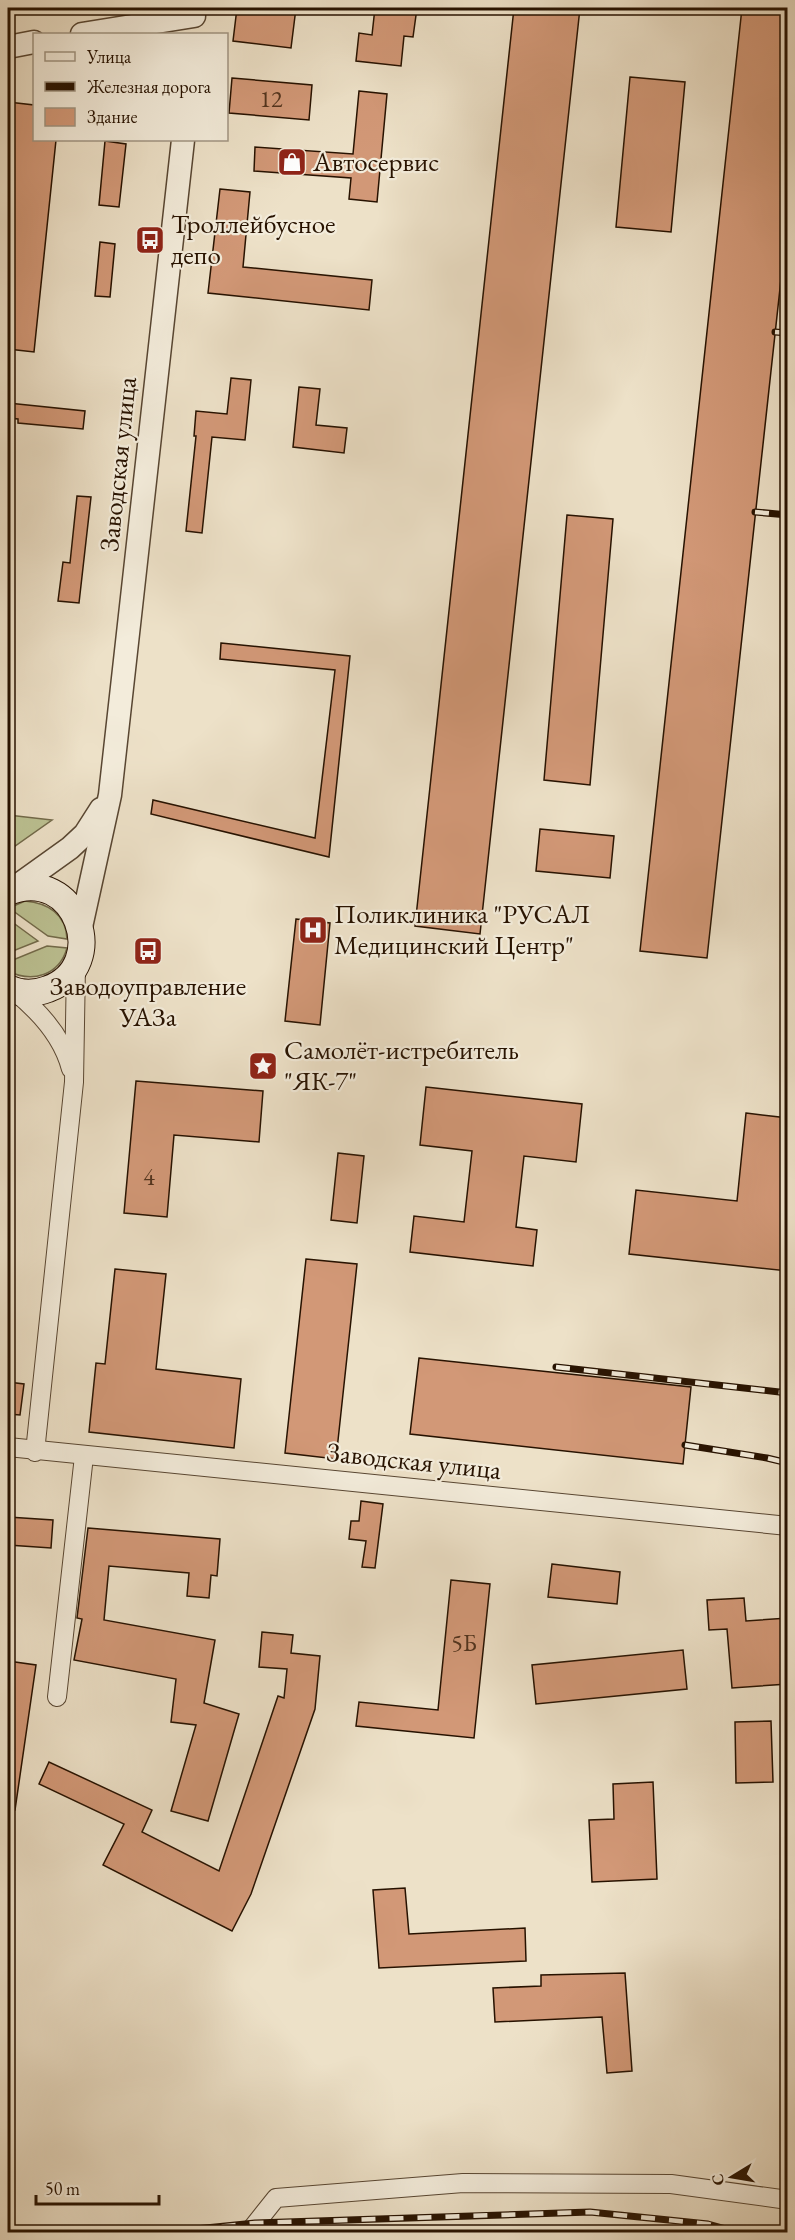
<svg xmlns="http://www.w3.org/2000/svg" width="795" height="2240" viewBox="0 0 795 2240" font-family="'EB Garamond',serif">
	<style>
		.green { fill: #bcc293; stroke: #726a4a; stroke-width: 1.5 }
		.building { fill: #d29877; stroke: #271200; stroke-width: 1.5 }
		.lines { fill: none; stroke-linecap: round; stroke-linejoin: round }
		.minor-casing { stroke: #584632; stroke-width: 20 }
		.tertiary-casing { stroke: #584632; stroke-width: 25 }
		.secondary-casing { stroke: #271200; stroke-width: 28 }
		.minor { stroke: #f3ecdb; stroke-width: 18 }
		.tertiary { stroke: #f3ecdb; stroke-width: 22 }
		.secondary { stroke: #f3ecdb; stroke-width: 26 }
		.rail-casing { stroke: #271200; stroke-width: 7 }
		.rail { stroke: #f3ecdb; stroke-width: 4.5; stroke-dasharray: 14; stroke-linecap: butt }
		.labels { text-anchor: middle; stroke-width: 4.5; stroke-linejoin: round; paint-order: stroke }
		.number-label { font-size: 24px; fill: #52341e }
		.poi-label { font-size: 27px; fill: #271200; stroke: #f3ecdb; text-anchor: start }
		.street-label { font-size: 27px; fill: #271200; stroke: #f3ecdb }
	</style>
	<rect width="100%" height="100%" fill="#ede1c8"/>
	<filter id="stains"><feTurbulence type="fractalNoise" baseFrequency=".00333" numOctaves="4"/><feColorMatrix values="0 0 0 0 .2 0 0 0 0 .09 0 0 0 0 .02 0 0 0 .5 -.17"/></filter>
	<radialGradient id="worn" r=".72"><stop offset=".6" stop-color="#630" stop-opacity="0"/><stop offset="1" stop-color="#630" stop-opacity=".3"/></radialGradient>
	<g class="green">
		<path d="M8 815 52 820 8 851Z"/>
		<path d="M25 901C48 903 66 914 67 939L48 936 9 908Z"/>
		<path d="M8 919 38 941 8 953Z"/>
		<path d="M47 946 67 948C59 976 32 983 8 971V962Z"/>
	</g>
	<g class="building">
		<path d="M237 8H296L291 48 233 41Z"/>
		<path d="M375 8H417L413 37 404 36 401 66 356 61 359 33 372 35Z"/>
		<path d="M514 8H580L480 934 415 926Z"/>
		<path d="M742 8H788V215L707 958 640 951Z"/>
		<path d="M630 77 685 82 671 232 616 227Z"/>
		<path d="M232 78 312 85 309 120 229 113Z"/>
		<path d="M359 91 387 94 377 202 349 199 351 178 254 171 255 147 353 154Z"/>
		<path d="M8 102 34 105V140H56L34 352 8 349Z"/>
		<path d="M105 141 126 144 119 207 99 205Z"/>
		<path d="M220 189 250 192 243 267 372 280 369 310 208 293Z"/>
		<path d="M100 242 115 244 110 297 95 296Z"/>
		<path d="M231 378 251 380 245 440 212 437 202 533 186 531 196 436H194L196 411 227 414Z"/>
		<path d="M299 387 320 389 316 425 347 428 344 453 293 447Z"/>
		<path d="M8 403 85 411 83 429 18 423V419L8 418Z"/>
		<path d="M77 496 91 497 79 603 58 601 63 562 70 563Z"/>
		<path d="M567 515 613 519 590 785 544 780Z"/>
		<path d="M221 643 350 656 329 857 151 814 153 800 315 838 335 670 220 659Z"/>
		<path d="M540 829 614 836 610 878 536 871Z"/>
		<path d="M296 919 330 923 320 1025 285 1021Z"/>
		<path d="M136 1081 263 1091 259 1142 174 1135 167 1217 124 1213Z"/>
		<path d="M426 1087 582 1104 576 1162 524 1156 516 1227 537 1230 533 1266 410 1252 414 1216 464 1222 472 1151 420 1145Z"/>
		<path d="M746 1113 788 1118V1271L629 1254 636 1190 737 1201Z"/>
		<path d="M338 1153 364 1156 357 1223 331 1220Z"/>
		<path d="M306 1259 357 1264 336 1459 285 1453Z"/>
		<path d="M115 1269 166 1274 156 1369 241 1379 234 1448 89 1432 96 1363 105 1364Z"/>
		<path d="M419 1358 691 1387 683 1464 410 1434Z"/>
		<path d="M8 1382 24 1384 20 1415 8 1414Z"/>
		<path d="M361 1501 383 1504 375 1568 362 1567 366 1541 349 1539 351 1521H359Z"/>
		<path d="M8 1517 53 1520 51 1548 8 1545Z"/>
		<path d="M88 1528 220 1539 217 1576 211 1575 209 1598 187 1596 189 1573 109 1566 104 1620 215 1640 204 1703 239 1714 208 1821 171 1811 196 1725 171 1722 176 1679 74 1660 82 1619 77 1618Z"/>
		<path d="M552 1564 620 1572 617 1604 548 1597Z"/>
		<path d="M451 1580 490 1584 474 1738 356 1726 359 1702 438 1710Z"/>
		<path d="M744 1598 746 1621 788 1618V1684L732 1688 727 1629 709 1630 707 1600Z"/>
		<path d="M262 1632 293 1635 291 1653 320 1656 315 1709 251 1894 232 1931 103 1865 124 1824 39 1784 49 1762 152 1810 142 1832 219 1871 278 1696 284 1698 287 1669 259 1667Z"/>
		<path d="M683 1650 687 1689 536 1704 532 1665Z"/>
		<path d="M8 1661 36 1665 15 1810H8Z"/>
		<path d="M771 1721 773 1782 736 1783 735 1722Z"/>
		<path d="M653 1782 657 1879 592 1882 589 1820 614 1819 613 1784Z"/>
		<path d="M405 1888 409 1934 525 1928 526 1961 379 1968 373 1890Z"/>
		<path d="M625 1973 632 2071 607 2073 602 2017 495 2022 493 1988 541 1986V1975Z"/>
	</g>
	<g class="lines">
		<g class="minor-casing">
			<g id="minor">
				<path d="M14 991C39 1011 63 1038 71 1069"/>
				<path d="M8 1447 788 1526"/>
				<path d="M35 1452 74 1082 76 965"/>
				<path d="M57 1697 84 1456"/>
				<path d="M249 2232 276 2198 463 2183 671 2184 788 2200"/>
			</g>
		</g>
		<g class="tertiary-casing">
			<g id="tertiary">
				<path d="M82 34 194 16"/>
				<path d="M8 47 34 42"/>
				<path d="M10 891 70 848 85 834 101 809"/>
				<path d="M81 927 110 795 183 140"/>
			</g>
		</g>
		<g class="secondary-casing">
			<path id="secondary" d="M8 892C76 864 112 966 48 989 35 994 20 994 8 988"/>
		</g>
		<use href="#minor" class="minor"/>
		<use href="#tertiary" class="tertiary"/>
		<use href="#secondary" class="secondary"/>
		<g class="rail-casing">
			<g id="rail">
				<path d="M785 237 788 238"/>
				<path d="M775 332 788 333"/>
				<path d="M755 512 788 515"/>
				<path d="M556 1367 788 1393"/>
				<path d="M685 1445 767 1458 788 1463"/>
				<path d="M166 2232 255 2223 590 2212 708 2224 737 2232"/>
			</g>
		</g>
		<use href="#rail" class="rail"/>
	</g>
	<defs>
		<g id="shop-square" transform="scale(1.5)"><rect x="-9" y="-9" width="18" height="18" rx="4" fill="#8f2418" stroke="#f3ecdb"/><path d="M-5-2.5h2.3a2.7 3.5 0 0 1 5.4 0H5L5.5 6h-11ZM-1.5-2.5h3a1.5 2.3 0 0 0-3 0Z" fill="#fff"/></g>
		<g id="bus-square" transform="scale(1.5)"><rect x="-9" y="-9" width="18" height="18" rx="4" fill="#8f2418" stroke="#f3ecdb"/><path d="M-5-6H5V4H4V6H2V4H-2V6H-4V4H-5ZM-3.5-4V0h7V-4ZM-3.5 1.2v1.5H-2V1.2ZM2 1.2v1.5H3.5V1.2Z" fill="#fff"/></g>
		<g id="hospital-square" transform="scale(1.5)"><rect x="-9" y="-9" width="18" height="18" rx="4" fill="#8f2418" stroke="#f3ecdb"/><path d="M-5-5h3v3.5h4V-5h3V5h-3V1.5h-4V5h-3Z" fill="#fff"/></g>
		<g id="sight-square" transform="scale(1.5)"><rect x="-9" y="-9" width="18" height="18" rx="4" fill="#8f2418" stroke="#f3ecdb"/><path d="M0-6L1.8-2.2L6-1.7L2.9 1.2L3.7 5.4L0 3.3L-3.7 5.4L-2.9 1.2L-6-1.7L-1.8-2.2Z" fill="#fff"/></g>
	</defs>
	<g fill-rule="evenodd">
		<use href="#shop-square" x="292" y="162"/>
		<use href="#bus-square" x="150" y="240"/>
		<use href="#hospital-square" x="313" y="930"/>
		<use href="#bus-square" x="148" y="951"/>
		<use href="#sight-square" x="263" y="1066"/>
	</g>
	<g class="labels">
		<g class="number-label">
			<text x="271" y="107">12</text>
			<text x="149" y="1185">4</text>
			<text x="464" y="1651">5Б</text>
		</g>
		<g class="poi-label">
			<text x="313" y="171">Автосервис</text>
			<text x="171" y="233">Троллейбусное<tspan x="171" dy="31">депо</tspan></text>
			<text x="334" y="923">Поликлиника "РУСАЛ<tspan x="334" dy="31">Медицинский Центр"</tspan></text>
			<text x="148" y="995" text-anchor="middle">Заводоуправление<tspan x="148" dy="31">УАЗа</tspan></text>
			<text x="284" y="1059">Самолёт-истребитель<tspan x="284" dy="31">"ЯК-7"</tspan></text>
		</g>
		<g class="street-label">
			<text transform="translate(118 464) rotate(-84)" y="9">Заводская улица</text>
			<text transform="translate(414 1461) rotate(6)" y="9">Заводская улица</text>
		</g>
	</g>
	<rect width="795" height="2240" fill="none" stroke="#ede1c8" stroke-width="30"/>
	<rect x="9" y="9" width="777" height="2222" fill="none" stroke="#271200" stroke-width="3"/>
	<rect x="15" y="15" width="765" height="2210" fill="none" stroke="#271200" stroke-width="1.5"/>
	<rect x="33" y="33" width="195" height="108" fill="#f3ecdb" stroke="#a19583" stroke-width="1.5"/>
	<rect x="45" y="52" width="30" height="9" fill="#f3ecdb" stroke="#a19583" stroke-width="1.5"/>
	<text x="87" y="63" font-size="18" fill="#271200">Улица</text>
	<rect x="45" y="82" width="30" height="9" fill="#271200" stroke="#a19583" stroke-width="1.5"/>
	<text x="87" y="93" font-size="18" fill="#271200">Железная дорога</text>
	<rect x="45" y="108" width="30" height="18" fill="#d29877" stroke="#a19583" stroke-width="1.5"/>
	<text x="87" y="123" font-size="18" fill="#271200">Здание</text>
	<g transform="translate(732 2177) rotate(259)" stroke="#f3ecdb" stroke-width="4.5" paint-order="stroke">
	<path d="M0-4.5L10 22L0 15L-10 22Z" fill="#271200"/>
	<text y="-9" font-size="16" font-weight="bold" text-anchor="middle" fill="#271200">С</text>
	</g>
	<path d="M36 2195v9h123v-9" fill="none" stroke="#271200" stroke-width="3"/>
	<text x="45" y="2195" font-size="18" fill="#271200" stroke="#f3ecdb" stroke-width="4.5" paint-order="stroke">50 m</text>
	<rect width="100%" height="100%" filter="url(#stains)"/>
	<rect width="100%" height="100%" fill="url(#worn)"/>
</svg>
